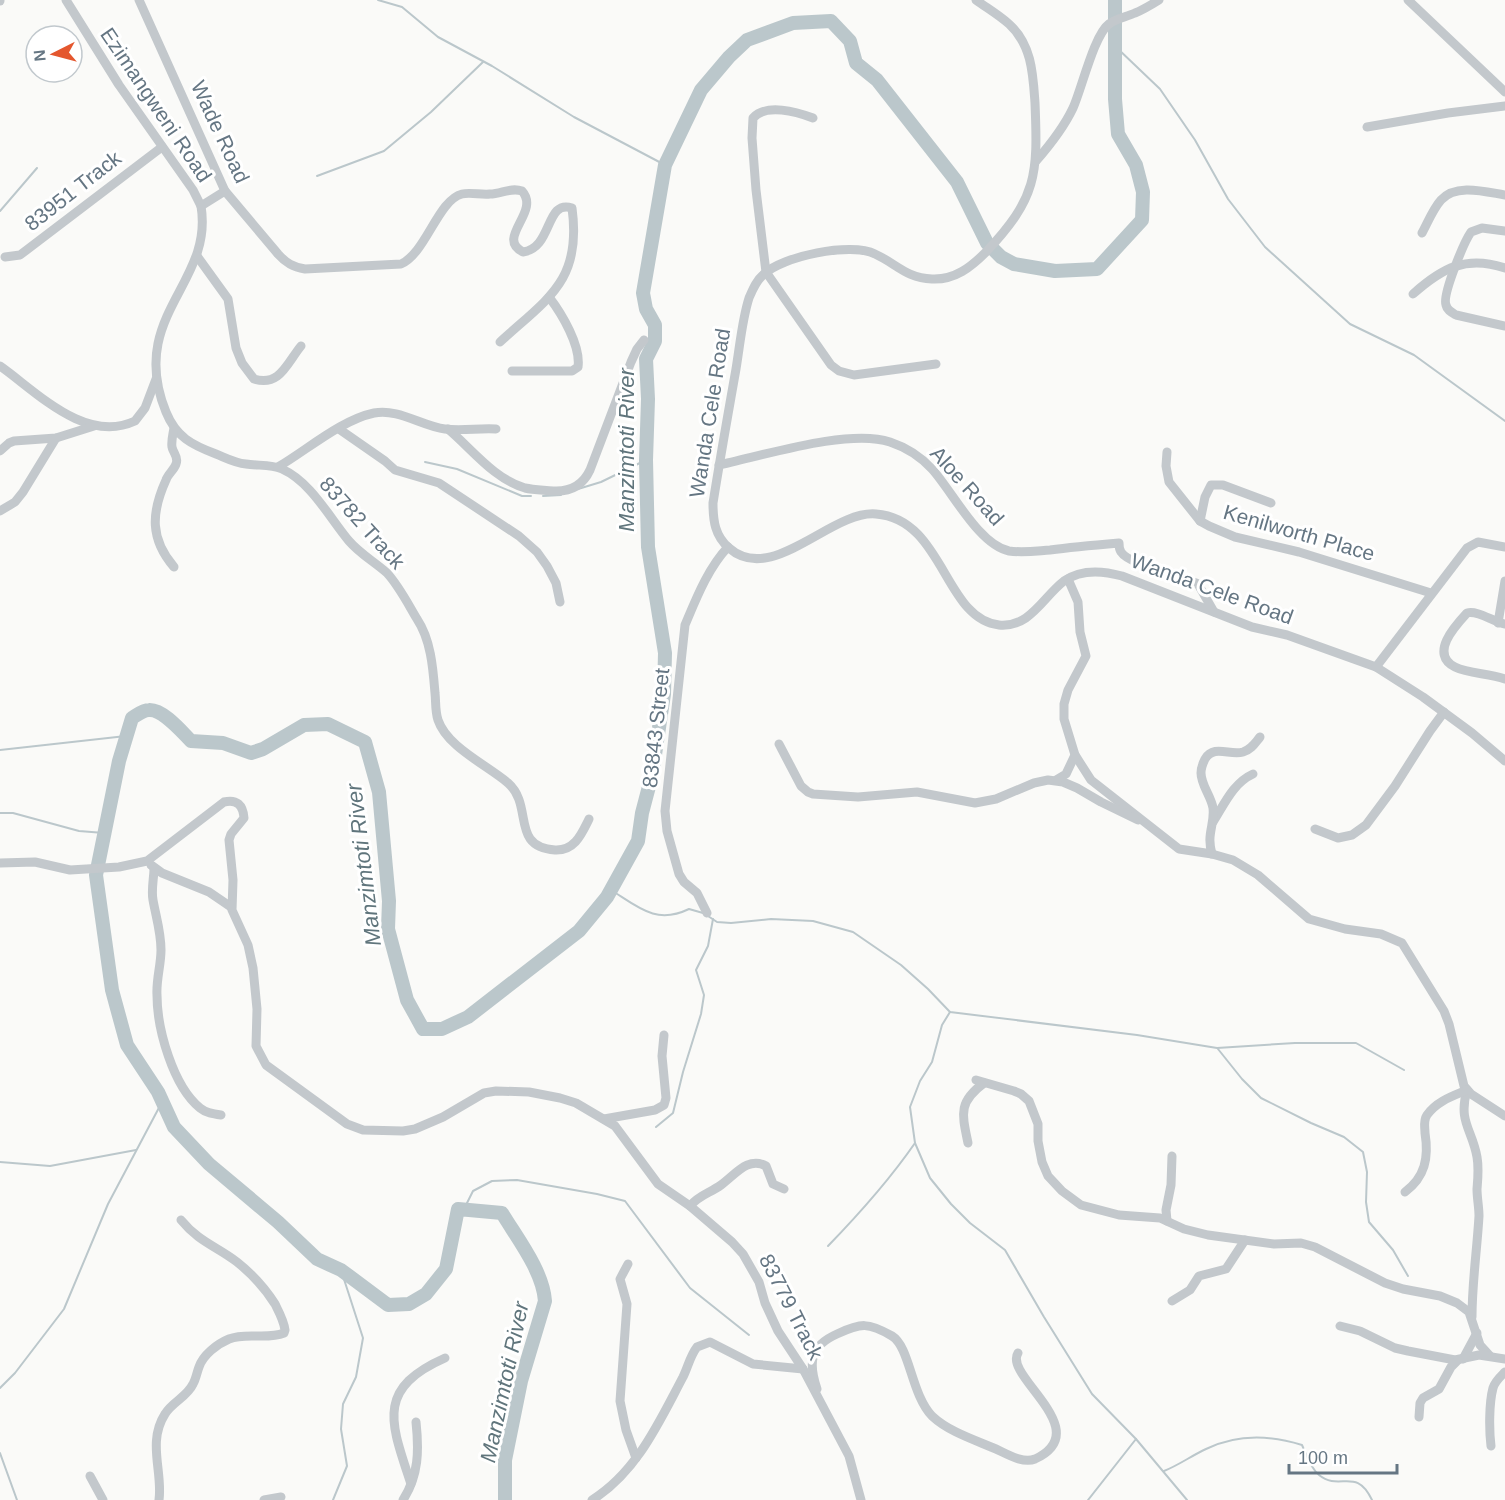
<svg xmlns="http://www.w3.org/2000/svg" width="1505" height="1500" viewBox="0 0 1505 1500" font-family="Helvetica,sans-serif">
	<style>
		.lines { fill: none; stroke-linecap: round; stroke-linejoin: round }
		.stream { stroke: #bbc7cb; stroke-width: 2 }
		.river { stroke: #bbc7cb; stroke-width: 14 }
		.minor { stroke: #c3c8cc; stroke-width: 9 }
		.labels { text-anchor: middle; stroke-width: 6; stroke-linejoin: round; paint-order: stroke }
		.street-label { font-size: 21px; fill: #657683; stroke: #fff }
		.water-label { font-size: 22px; font-style: italic; fill: #60757c; stroke: #fff }
	</style>
	<rect width="100%" height="100%" fill="#fafaf8"/>
	<g class="lines">
		<g class="stream">
			<path d="M378 0 402 7 438 37 492 66 574 117 665 165"/>
			<path d="M1116 47 1160 89 1195 140 1228 199 1265 247 1350 324 1414 355 1505 421"/>
			<path d="M317 176 384 151 431 112 483 62"/>
			<path d="M0 211 37 168"/>
			<path d="M425 462 457 469 522 496H531"/>
			<path d="M578 489 601 482 646 460"/>
			<path d="M543 496 561 495"/>
			<path d="M0 750 126 736"/>
			<path d="M0 813H13L79 831 104 833"/>
			<path d="M611 890C638 907 656 925 689 909L703 913"/>
			<path d="M708 916 717 922 731 923 771 919 813 921 853 932 901 965 928 989 950 1012 1137 1035 1217 1048 1295 1043H1356L1404 1070"/>
			<path d="M950 1012 942 1025 932 1062 920 1081 910 1107 915 1143 930 1178 951 1204 970 1223 1005 1250 1044 1317 1092 1394 1136 1439 1187 1500"/>
			<path d="M1218 1049 1242 1079 1261 1098 1311 1123 1344 1137 1363 1152 1367 1172 1366 1202 1369 1222 1393 1250 1408 1276"/>
			<path d="M656 1127 673 1113 683 1072 701 1014 704 995 696 970 708 946 713 919"/>
			<path d="M0 1162 50 1166 136 1150"/>
			<path d="M464 1209 473 1191 492 1181 517 1180 597 1194 625 1201 690 1288 749 1335"/>
			<path d="M828 1246C860 1213 888 1182 915 1143"/>
			<path d="M0 1388 15 1373 64 1309 108 1204 162 1102"/>
			<path d="M0 1453 17 1500"/>
			<path d="M1164 1471C1179 1465 1191 1456 1206 1449 1237 1434 1270 1435 1302 1445 1306 1454 1311 1469 1319 1475 1340 1492 1356 1466 1372 1500"/>
			<path d="M333 1500 347 1466 341 1429 343 1404 356 1377 363 1338 341 1270"/>
			<path d="M1088 1500 1136 1439"/>
		</g>
		<path class="river" d="M505 1500V1460L521 1381 545 1301C543 1271 517 1238 502 1213L458 1209 446 1269 426 1294 409 1304 388 1305 341 1270 317 1259 278 1222 209 1164 174 1127 158 1092 127 1045 112 990 96 875 119 761 132 718C137 715 143 710 149 710 163 709 182 732 191 741L223 743 251 753 263 749 304 725 328 724 365 742 379 792 389 901 388 929 407 1000 423 1029H442L468 1017 579 931 607 897 638 841 642 813 652 775 664 694 665 653 648 547 646 460 648 399 646 359 655 341V325L646 309 643 293 665 165 701 90 729 57 747 40 793 23 831 21 850 41 856 63 877 80 957 182 987 243 1001 257 1014 264 1055 271 1097 269 1142 220 1143 192 1136 165 1118 134 1115 99V0"/>
		<g class="minor">
			<path d="M66 0 119 85 193 190 201 206 225 191"/>
			<path d="M139 0 225 191 278 254C286 263 293 267 305 269L401 264C426 253 438 200 462 194 470 192 481 195 490 194 501 194 511 187 522 191 541 212 495 238 523 252 553 248 545 199 572 208 582 281 548 298 500 342"/>
			<path d="M976 0C987 8 999 15 1009 24 1032 45 1033 74 1035 103 1038 175 1037 198 986 252 971 267 955 280 932 279 906 278 897 264 875 254 851 242 782 256 763 275 756 281 753 289 749 298 742 320 740 345 736 369 728 414 720 459 713 503 713 521 715 536 729 548 772 586 831 510 876 514 944 519 944 619 999 625 1030 628 1043 597 1064 581 1081 569 1104 571 1122 576L1252 627 1287 635 1376 667 1423 697 1472 733 1505 761"/>
			<path d="M1408 0 1505 92"/>
			<path d="M0 1V0"/>
			<path d="M813 118C797 112 766 103 753 118L752 138 756 190 766 272 831 365 839 371 854 375 936 364"/>
			<path d="M1367 127 1448 113 1505 106"/>
			<path d="M1036 161C1050 145 1064 127 1073 108 1082 88 1094 35 1109 24 1116 19 1126 17 1135 13 1143 10 1151 5 1159 0"/>
			<path d="M201 206C214 284 127 316 166 412 176 437 192 445 216 454 226 458 235 463 246 464 258 466 271 464 282 469 311 482 329 517 349 541 360 554 375 562 387 573 399 586 408 604 417 619 431 640 433 668 435 693 436 702 435 711 438 720 447 747 487 765 508 783 534 806 510 847 555 850 575 851 582 833 589 819"/>
			<path d="M1505 231 1482 228 1471 232C1464 242 1442 295 1446 305 1447 310 1451 312 1456 315L1505 326"/>
			<path d="M1422 233C1428 222 1433 209 1441 200 1456 183 1486 192 1505 195"/>
			<path d="M197 256 228 299 236 348 242 363 254 379C280 387 287 363 301 346"/>
			<path d="M5 257 20 255 162 147"/>
			<path d="M1413 294C1442 268 1466 255 1505 268"/>
			<path d="M0 366C37 392 85 444 135 421L145 408 156 379"/>
			<path d="M512 371H572L578 367C581 346 562 314 549 297"/>
			<path d="M174 428C173 434 171 441 172 447 173 453 179 457 176 464 174 470 168 474 166 480 151 513 150 539 174 567"/>
			<path d="M339 429 385 461 395 470 439 483 519 536 537 552 547 566 556 583 560 602"/>
			<path d="M448 429C472 449 494 479 525 488 534 490 544 490 553 491 570 492 583 485 590 470L631 362 637 349 644 340"/>
			<path d="M0 451 9 443 14 441 56 438 94 426"/>
			<path d="M1167 452 1166 466 1169 482 1200 521 1209 526 1235 537 1299 552 1431 593"/>
			<path d="M719 465C762 456 849 428 890 442 905 447 921 457 932 469 952 491 979 545 1009 551 1023 553 1036 551 1050 550 1073 547 1096 545 1119 543 1119 546 1119 549 1121 552 1129 565 1182 576 1198 584L1214 612"/>
			<path d="M278 467C307 450 341 420 374 413 398 408 422 426 445 429 462 431 479 428 496 429"/>
			<path d="M0 511 15 502 23 492 56 438"/>
			<path d="M1200 521 1205 497 1211 485H1223L1271 503"/>
			<path d="M1068 579 1078 602 1080 632 1086 656 1068 690 1064 704V719L1075 755 1091 780 1179 849 1212 854 1233 860 1258 875 1309 919 1345 929 1381 934 1402 943 1444 1011 1449 1024 1464 1086 1471 1094 1505 1116"/>
			<path d="M1498 623 1505 581"/>
			<path d="M1505 624C1493 622 1478 610 1467 613 1455 626 1429 654 1455 667 1469 674 1489 673 1505 679"/>
			<path d="M1376 667 1467 548 1478 542 1505 547"/>
			<path d="M779 744 801 786 808 792 813 794 858 797 917 792 975 803 996 799 1034 783 1048 780 1063 782 1077 788 1101 802 1138 820"/>
			<path d="M1056 780 1066 774 1075 755"/>
			<path d="M1213 822C1224 805 1233 783 1253 774"/>
			<path d="M1315 829 1338 838 1352 835 1366 825 1395 786 1430 731 1444 712"/>
			<path d="M1212 854C1206 834 1215 825 1213 808 1211 796 1201 785 1201 773 1201 768 1203 763 1205 759 1214 744 1230 756 1243 752 1252 749 1255 743 1260 737"/>
			<path d="M0 863 35 862 70 870 119 867 147 861 224 802C237 799 243 805 244 818L231 834 229 840 233 880 232 910 248 945 253 968 257 1009 256 1046 266 1065 347 1124 363 1130 403 1131 415 1129 443 1117 484 1093 496 1091 529 1092 560 1098 576 1103 615 1126 658 1184 690 1206 732 1242 743 1254 759 1282 765 1303 778 1331 803 1369 849 1456 861 1500"/>
			<path d="M151 865 162 873 209 892 231 907"/>
			<path d="M154 868C154 878 151 890 153 900 156 917 161 932 161 950 161 965 156 980 157 995 157 1029 173 1086 200 1108 206 1113 213 1114 221 1115"/>
			<path d="M707 913 697 893 684 882 679 874 667 831 665 811 685 625C696 599 708 568 728 547"/>
			<path d="M976 1080 1014 1091 1021 1094 1029 1101 1038 1124V1141L1042 1162 1048 1176 1062 1191 1081 1205 1119 1215 1160 1218 1184 1229 1208 1235 1274 1244 1301 1243 1315 1247 1385 1283 1403 1289 1440 1296 1457 1303 1469 1312 1480 1345 1490 1356"/>
			<path d="M1467 1090C1458 1122 1472 1129 1477 1157 1479 1168 1478 1177 1477 1189 1477 1198 1479 1207 1479 1216 1477 1250 1472 1283 1472 1317"/>
			<path d="M604 1119 655 1110 664 1105 666 1098 662 1056 664 1035"/>
			<path d="M968 1143C962 1114 958 1102 984 1083"/>
			<path d="M1405 1192C1425 1177 1429 1158 1425 1133 1425 1127 1423 1121 1427 1115 1437 1101 1453 1096 1467 1090"/>
			<path d="M690 1206C699 1195 710 1193 721 1185 735 1175 748 1156 766 1166L773 1184 784 1189"/>
			<path d="M1167 1221 1166 1210 1171 1185 1172 1156"/>
			<path d="M628 1264 620 1279 627 1304 620 1401 626 1430 636 1458"/>
			<path d="M1172 1301 1190 1290 1199 1276 1226 1269 1245 1240"/>
			<path d="M1340 1326 1360 1331 1395 1348 1408 1351 1455 1360 1479 1355 1505 1359"/>
			<path d="M1463 1359 1477 1333"/>
			<path d="M817 1389C808 1362 810 1346 837 1334 861 1323 868 1322 892 1336 910 1347 911 1394 932 1416 949 1432 975 1440 996 1449 1007 1454 1023 1464 1035 1459 1097 1430 1003 1376 1018 1353"/>
			<path d="M1419 1417 1420 1403 1423 1398 1439 1389 1451 1367 1458 1360"/>
			<path d="M1491 1446C1489 1430 1489 1403 1493 1388 1495 1381 1500 1377 1505 1372"/>
			<path d="M90 1476 103 1500"/>
			<path d="M411 1484C391 1423 375 1389 445 1358"/>
			<path d="M159 1500C163 1472 147 1442 165 1414 172 1402 187 1397 193 1384 196 1379 197 1372 199 1367 203 1355 217 1344 229 1339 246 1332 267 1340 284 1333L285 1330C284 1321 279 1312 275 1304 265 1288 252 1274 237 1262 216 1246 199 1242 181 1220"/>
			<path d="M264 1500 281 1497"/>
			<path d="M403 1500C419 1475 419 1450 416 1422"/>
			<path d="M592 1500C637 1472 659 1422 683 1377 688 1367 690 1356 697 1347L710 1342 753 1364 803 1369"/>
		</g>
	</g>
	<g class="labels">
		<g class="street-label">
			<text transform="translate(156 105) rotate(56)" y="7">Ezimangweni Road</text>
			<text transform="translate(220 132) rotate(65)" y="7">Wade Road</text>
			<text transform="translate(73 191) rotate(-38)" y="7">83951 Track</text>
			<text transform="translate(710 413) rotate(-81)" y="7">Wanda Cele Road</text>
			<text transform="translate(967 486) rotate(48)" y="7">Aloe Road</text>
			<text transform="translate(362 523) rotate(48)" y="7">83782 Track</text>
			<text transform="translate(1299 533) rotate(16)" y="7">Kenilworth Place</text>
			<text transform="translate(1212 589) rotate(20)" y="7">Wanda Cele Road</text>
			<text transform="translate(656 728) rotate(-84)" y="7">83843 Street</text>
			<text transform="translate(791 1307) rotate(63)" y="7">83779 Track</text>
		</g>
		<g class="water-label">
			<text transform="translate(626 450) rotate(-90)" y="8">Manzimtoti River</text>
			<text transform="translate(363 865) rotate(-97)" y="8">Manzimtoti River</text>
			<text transform="translate(504 1382) rotate(-78)" y="8">Manzimtoti River</text>
		</g>
	</g>
	<g transform="translate(54 54) rotate(264)"><circle r="28" fill="#ffffff" stroke="#c1c8cd" stroke-width="1.5"/>
	<path d="M0-4.5L10 22L0 15L-10 22Z" fill="#e4572e"/>
	<text y="-9" font-size="16" font-weight="bold" text-anchor="middle" fill="#657683">N</text>
	</g>
	<path d="M1289 1464v9h108v-9" fill="none" stroke="#657683" stroke-width="3"/>
	<text x="1298" y="1464" font-size="18" fill="#657683" stroke="#ffffff" stroke-width="4.5" paint-order="stroke">100 m</text>
</svg>
